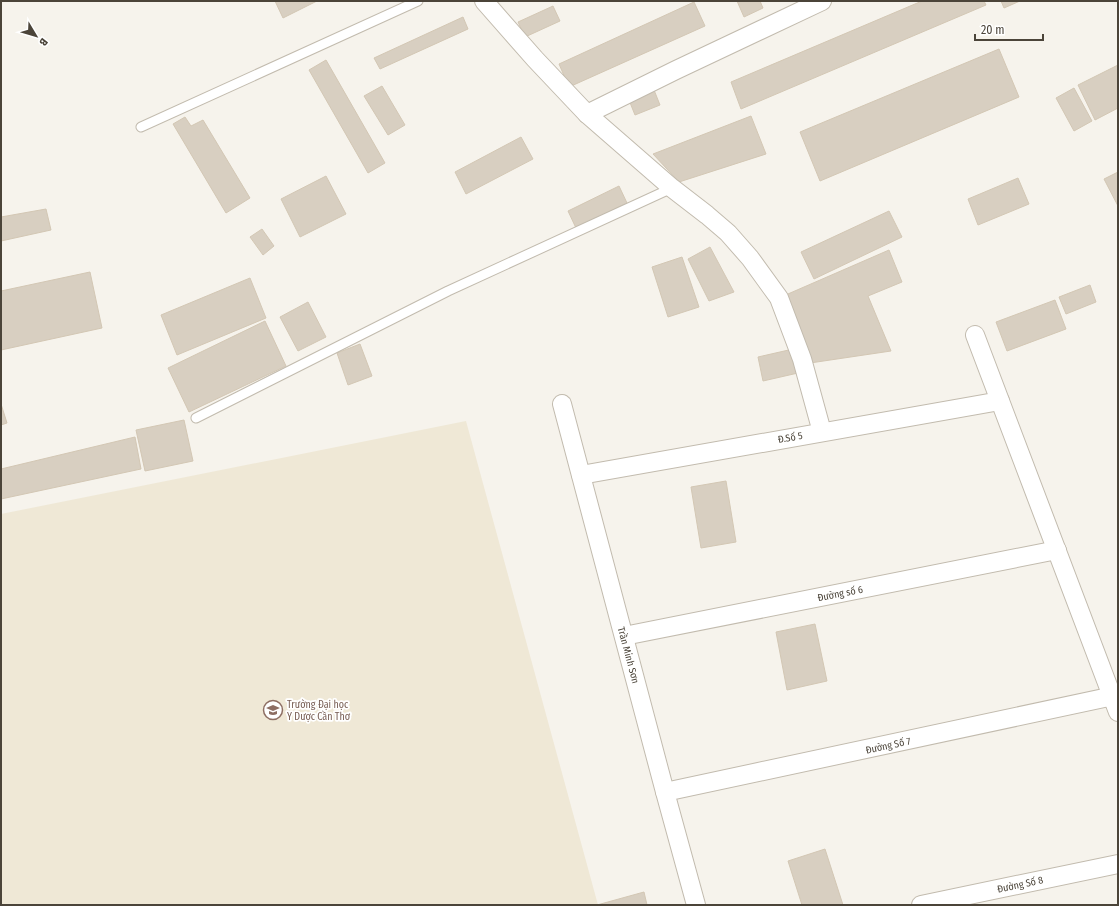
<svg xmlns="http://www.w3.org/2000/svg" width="1119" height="906" viewBox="0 0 1119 906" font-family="'Fira Sans Condensed',sans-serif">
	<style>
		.education { fill: #efe8d6 }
		.building { fill: #d8cfc1; stroke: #d3c7b4 }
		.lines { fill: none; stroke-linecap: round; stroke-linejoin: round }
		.lane-casing { stroke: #c2bbae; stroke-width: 11 }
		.street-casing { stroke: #c2bbae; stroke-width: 20 }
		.lane { stroke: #fff; stroke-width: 9 }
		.street { stroke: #fff; stroke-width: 18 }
		.labels { text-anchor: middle; stroke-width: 3.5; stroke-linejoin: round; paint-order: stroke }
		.street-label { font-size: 10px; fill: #4b4439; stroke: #fff }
		.education-label { font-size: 10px; fill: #785e54; stroke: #fff; text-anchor: start }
	</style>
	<rect width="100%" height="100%" fill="#f6f3ec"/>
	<path class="education" d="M466 421 598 905H1V514Z"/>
	<g class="building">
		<path d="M275 1H317L283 18Z"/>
		<path d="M737 1H760L763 8 744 17Z"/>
		<path d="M922 1H984L986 5 741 109 731 82Z"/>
		<path d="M1001 1H1020L1004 8Z"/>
		<path d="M694 2 705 26 569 87 559 64Z"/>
		<path d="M553 6 560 21 525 37 518 22Z"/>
		<path d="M463 17 468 29 380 69 374 58Z"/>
		<path d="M999 49 1019 97 820 181 800 132Z"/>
		<path d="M326 60 385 163 368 173 309 70Z"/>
		<path d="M1118 65V108L1095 120 1078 85Z"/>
		<path d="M382 86 405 125 388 135 364 96Z"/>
		<path d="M1074 88 1092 121 1074 131 1056 98Z"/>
		<path d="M654 90 660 105 635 115 629 100Z"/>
		<path d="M751 116 766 154 679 182 653 154Z"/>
		<path d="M185 117 191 126 203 120 250 198 226 213 173 124Z"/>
		<path d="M521 137 533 159 466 194 455 172Z"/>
		<path d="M1118 172V206L1104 179Z"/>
		<path d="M326 176 346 214 300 237 281 199Z"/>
		<path d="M1018 178 1029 204 978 225 968 199Z"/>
		<path d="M619 186 627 203 576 228 568 211Z"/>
		<path d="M46 209 51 230 1 241V217Z"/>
		<path d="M889 211 902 237 814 279 801 252Z"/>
		<path d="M262 229 274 246 263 255 250 237Z"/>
		<path d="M710 247 734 292 709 301 688 259Z"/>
		<path d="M889 250 902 282 868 296 891 351 810 363 781 297Z"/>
		<path d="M682 257 699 307 668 317 652 267Z"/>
		<path d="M90 272 102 328 1 350V291Z"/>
		<path d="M250 278 266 318 177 355 161 315Z"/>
		<path d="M1090 285 1096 302 1066 314 1059 297Z"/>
		<path d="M1055 300 1066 329 1007 351 996 322Z"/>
		<path d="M308 302 326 337 298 351 280 317Z"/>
		<path d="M265 321 286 366 189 412 168 368Z"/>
		<path d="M360 344 372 376 348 385 337 353Z"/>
		<path d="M793 349 798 373 763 381 758 357Z"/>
		<path d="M1 404 7 423 1 425Z"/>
		<path d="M184 420 193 461 145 471 136 430Z"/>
		<path d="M135 437 141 469 1 499V469Z"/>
		<path d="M726 481 736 542 701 548 691 487Z"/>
		<path d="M815 624 827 681 787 690 776 632Z"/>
		<path d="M825 849 843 905H802L788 861Z"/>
		<path d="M644 892 647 905H597Z"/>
	</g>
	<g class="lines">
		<g class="lane-casing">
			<g id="lane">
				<path d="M141 127 418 1"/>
				<path d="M196 418 448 291 672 188"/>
			</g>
		</g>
		<g class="street-casing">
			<g id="street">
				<path d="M484 1 535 59 587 114 672 188 707 215 728 233 750 258 779 298 802 359 822 432"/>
				<path d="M587 114 676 70 822 1"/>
				<path d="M975 335 1118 712"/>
				<path d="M562 404 665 792 696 905"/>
				<path d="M581 475 1000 401"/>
				<path d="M624 636 1057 550"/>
				<path d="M665 792 1118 695"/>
				<path d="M921 905 1118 864"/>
			</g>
		</g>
		<use href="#lane" class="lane"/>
		<use href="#street" class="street"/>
	</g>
	<defs>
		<g id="university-ring" transform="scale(1)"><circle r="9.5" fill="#fff" stroke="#8d6e63" stroke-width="1.5"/><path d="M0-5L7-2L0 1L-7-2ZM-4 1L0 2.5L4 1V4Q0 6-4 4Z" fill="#8d6e63"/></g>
	</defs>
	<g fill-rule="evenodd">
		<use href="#university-ring" x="273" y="710"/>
	</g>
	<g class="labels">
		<g class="street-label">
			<text transform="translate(790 437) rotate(-10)" y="4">Đ.Số 5</text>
			<text transform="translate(840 593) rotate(-11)" y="4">Đường số 6</text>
			<text transform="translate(629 655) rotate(75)" y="4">Trần Minh Sơn</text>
			<text transform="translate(888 745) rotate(-12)" y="4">Đường Số 7</text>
			<text transform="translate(1020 884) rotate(-12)" y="4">Đường Số 8</text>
		</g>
		<g class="education-label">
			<text x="287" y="708">Trường Đại học<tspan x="287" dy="12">Y Dược Cần Thơ</tspan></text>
		</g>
	</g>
	<rect width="1119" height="906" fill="none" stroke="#4b4439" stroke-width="4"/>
	<g transform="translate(36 36) rotate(128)" stroke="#ffffff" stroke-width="3" paint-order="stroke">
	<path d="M0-3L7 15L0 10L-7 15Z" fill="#4b4439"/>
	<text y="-6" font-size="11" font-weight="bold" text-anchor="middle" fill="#4b4439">B</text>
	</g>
	<path d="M975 34v6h68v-6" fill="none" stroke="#4b4439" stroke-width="2"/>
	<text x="981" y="34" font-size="12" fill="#4b4439" stroke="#ffffff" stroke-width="3" paint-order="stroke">20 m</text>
</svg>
